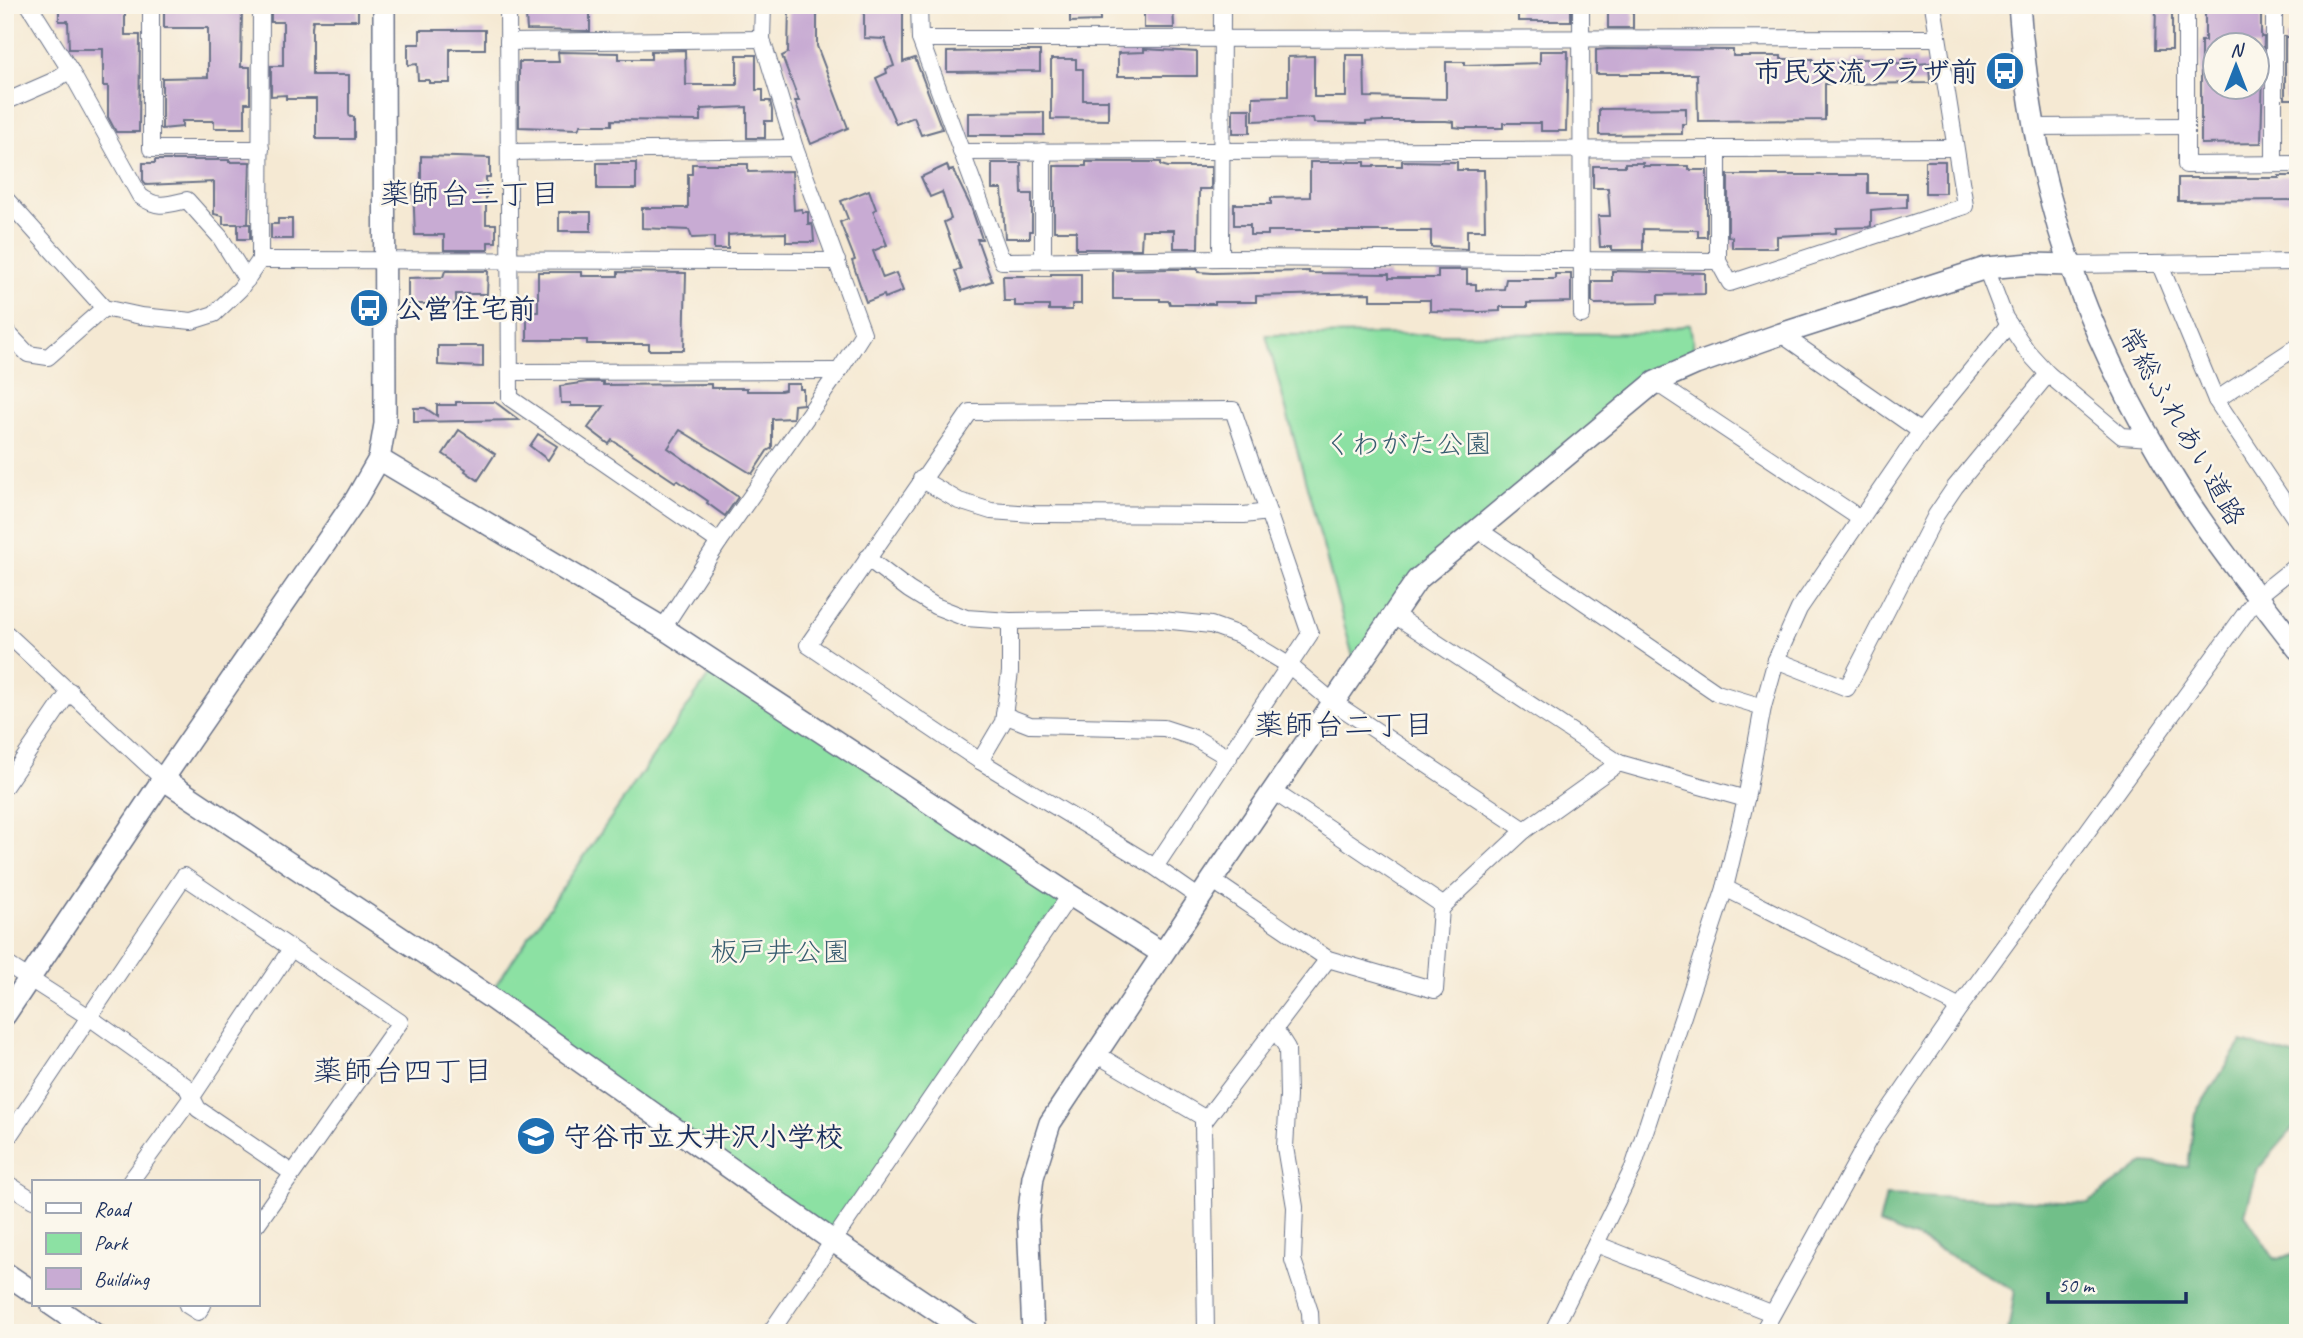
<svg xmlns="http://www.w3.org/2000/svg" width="2303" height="1338" viewBox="0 0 2303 1338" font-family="Caveat,'Klee One',sans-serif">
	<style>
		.green { fill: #8ce1a3; stroke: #548880; stroke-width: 2 }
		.forest { fill: #71bf89; stroke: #467774; stroke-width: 2 }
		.building { fill: #c8abd3; fill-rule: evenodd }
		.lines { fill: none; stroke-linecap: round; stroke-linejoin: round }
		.street-casing { stroke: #677087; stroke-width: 18 }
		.secondary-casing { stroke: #677087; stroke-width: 24 }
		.street { stroke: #fff; stroke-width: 16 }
		.secondary { stroke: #fff; stroke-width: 21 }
		.labels { text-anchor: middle; stroke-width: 5; stroke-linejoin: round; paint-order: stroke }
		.poi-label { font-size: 28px; font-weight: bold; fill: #1b2f5e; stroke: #fbf7ec; text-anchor: start }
		.street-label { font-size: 28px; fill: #1b2f5e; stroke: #fbf7ec }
		.park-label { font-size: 28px; fill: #375c6f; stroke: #fbf7ec }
		.neighbourhood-label { font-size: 30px; fill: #1b2f5e; stroke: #fbf7ec }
	</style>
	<rect width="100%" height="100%" fill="#fbf7ec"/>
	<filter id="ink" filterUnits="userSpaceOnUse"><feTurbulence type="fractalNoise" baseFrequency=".0143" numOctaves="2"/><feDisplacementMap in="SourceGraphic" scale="14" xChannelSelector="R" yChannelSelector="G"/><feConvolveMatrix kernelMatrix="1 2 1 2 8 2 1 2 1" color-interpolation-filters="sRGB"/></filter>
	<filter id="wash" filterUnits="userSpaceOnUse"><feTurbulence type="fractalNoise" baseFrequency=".00686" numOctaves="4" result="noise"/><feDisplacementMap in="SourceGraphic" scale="28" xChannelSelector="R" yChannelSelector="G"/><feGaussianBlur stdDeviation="1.57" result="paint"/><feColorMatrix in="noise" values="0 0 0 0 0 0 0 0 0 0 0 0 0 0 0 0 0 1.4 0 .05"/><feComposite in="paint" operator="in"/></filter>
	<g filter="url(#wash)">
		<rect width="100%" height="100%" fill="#f5e9d3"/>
		<g class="green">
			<path d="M1690 324 1696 364 1655 382 1417 580 1356 668 1266 335 1658 333Z"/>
			<path d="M717 664 1070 895 833 1241 488 996Z"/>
		</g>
		<path class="forest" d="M2242 1042 2298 1057V1123L2258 1169 2245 1214 2275 1260 2298 1252V1333H2008L2015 1290 1925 1242 1879 1224 1886 1195 2088 1203 2144 1163 2188 1167 2195 1113Z"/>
		<g id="blocks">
			<g class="building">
				<path d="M59 5H125V35H140L139 132H116L108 117V86H103V49H69L68 21H59Z"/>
				<path d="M206 5H238V8H242L241 67H250V103H245V128H214V121H182V127L162 129V78L208 77V28H164V7Z"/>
				<path d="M285 5H358V20H313L312 27V75H349V114L350 117H354V139H316V99H286V95L271 96V66H283V22H271V8H285Z"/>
				<path d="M530 5H590V31L527 30 526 16H530Z"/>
				<path d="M789 5H817V46L848 128 811 144 795 101H799L782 56 788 53Z"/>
				<path d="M864 5H903V62L915 58 942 129 921 135 914 117 896 124 876 78 887 73 886 69 894 66 885 39 864 38Z"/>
				<path d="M1070 5H1100V21L1070 22Z"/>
				<path d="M1144 5H1173L1174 28H1144Z"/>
				<rect x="1518" y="5" width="53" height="16"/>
				<rect x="1608" y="5" width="25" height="23"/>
				<path d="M2156 5H2172V50H2155Z"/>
				<path d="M2205 5H2261V37H2264L2261 143 2201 144V41H2205ZM2216 46H2258V88H2216Z"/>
				<path d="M420 30H485V49H450V83H429V80H418L417 64 408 65V44H420Z"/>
				<rect x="2285" y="37" width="13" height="62"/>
				<path d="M1144 49 1197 52V76H1118V53L1144 52Z"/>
				<path d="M1608 49 1733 50V56H1781V59H1813V63H1852V59H1867V64L1902 63V59H1917V64L1929 63 1930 83 1825 84V120L1698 121 1697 74H1596V50Z"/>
				<path d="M685 50 686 85H737V55H756V90H763V101H770L772 110V121H765V138H747V107L701 109V121L612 120V125H581L578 129 519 127V62H559L558 52 619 53V59H651V51Z"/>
				<path d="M1002 51H1040V71L947 72V52Z"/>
				<path d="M1540 51H1568L1566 131H1541V123H1503V128H1462L1454 127V122L1446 121H1383L1366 122V124L1314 123 1313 118 1253 121V97L1288 96V57L1314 56V97H1346V55H1364L1365 97 1446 99V62H1465V65L1540 63Z"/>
				<path d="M1051 59H1076V69H1083V100H1108V120L1051 119Z"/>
				<path d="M1686 108V124H1682V134L1599 135V109Z"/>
				<rect x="1233" y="109" width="17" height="24"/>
				<path d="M1044 112V135H968V113Z"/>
				<path d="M421 156 490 158V177H486V224H496V242H488V250H444V235H415L413 185H421Z"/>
				<path d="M155 160H229V162H250L248 224H223V216L214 214V182L146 185 143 180V163H155Z"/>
				<path d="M1402 161 1457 162V170H1484L1485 230H1467V249L1431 247V231H1268V235H1250V225H1234V204H1271V198L1310 197V162H1365V166H1402Z"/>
				<rect x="1925" y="161" width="20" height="32"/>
				<path d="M1086 162H1161V165L1168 167H1211V189H1199L1198 248H1174V230H1142L1141 249H1076V231H1054V166H1086Z"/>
				<rect x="597" y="163" width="39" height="26"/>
				<path d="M992 163H1021L1022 194H1032V231H1030V238H1005L1002 189H992Z"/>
				<path d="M1625 163H1643V166H1689V170H1707V237H1698V230L1643 229V250H1612V247H1600L1598 216H1610L1608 188H1593V166H1625Z"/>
				<path d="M692 164H748V172L792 171 794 210 802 209V212H808V224H812L813 228 814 242H786V233L741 234 728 235V249H714V237L692 238 689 230 642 228V208H688V174H692Z"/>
				<path d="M947 165 949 171 953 170 971 207 982 239H977L992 281 962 291 955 271 961 269 944 222 951 219 942 192 930 197 921 177Z"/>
				<path d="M1728 175H1868V193H1907V207L1871 210V226L1868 227 1836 228V233L1777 236V248H1732V237L1728 236Z"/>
				<path d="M2279 176H2298V200L2178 201V178H2279Z"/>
				<path d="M869 190 876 209 873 211 887 245 873 251 883 278 896 273 903 291 885 298 884 295 866 302 852 261 855 260 840 222 848 219 841 201Z"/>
				<rect x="559" y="212" width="32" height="19"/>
				<path d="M278 219H292V239H271V224H278Z"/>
				<rect x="238" y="224" width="12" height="15"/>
				<path d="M1174 269H1198V272L1213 273 1309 271V273L1389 274V278H1438V270H1467V284H1476V290L1504 289 1506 279H1555V274H1571V302L1527 303V307H1500V311L1480 312 1430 311V300H1370V293L1256 296V302H1215V304H1170L1169 301H1160V299H1113V270Z"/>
				<path d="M445 271H488L487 294H456V304H408V278L443 277Z"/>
				<path d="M1612 271 1705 273V294L1658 295V303L1595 304 1592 302V281H1612Z"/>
				<path d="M538 272H582V276H618V272L686 273 684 350H649V344H587V340H527V312H538Z"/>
				<path d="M1051 274H1081V304H1072V310H1049V306H1015V301H1004L1003 276H1051Z"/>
				<path d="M438 346H483V367L438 365Z"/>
				<path d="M587 382H603V385L711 384V388H747V391H781L785 390V384H800V389H803V404L794 405 793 418 772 419V448L767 451 752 474 680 430 668 448 738 497 725 516 707 503 708 501 677 480 675 482 612 440 609 444 588 428 604 406H571V403H561L560 386Z"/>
				<path d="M456 402H495L519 420 414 422V408H425L437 416V405H456Z"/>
				<path d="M459 430 495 454 478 480 465 471 466 469 443 454Z"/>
				<path d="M538 434 557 446 548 460 530 446Z"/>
			</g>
		</g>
	</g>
	<g filter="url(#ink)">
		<use href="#blocks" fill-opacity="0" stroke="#677087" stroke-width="2"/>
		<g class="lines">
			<g class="street-casing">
				<g id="street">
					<path d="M29 5 70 70 140 196C158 209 166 205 187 200L220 237 247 280"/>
					<path d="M151 5V149H261"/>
					<path d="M508 5 510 398 719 542"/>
					<path d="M919 5 920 39 1002 261 1221 258 1718 261"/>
					<path d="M1581 5 1582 315"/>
					<path d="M2186 5V165L2298 164"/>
					<path d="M2274 5V164"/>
					<path d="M920 39 1937 38"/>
					<path d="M508 42 762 39"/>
					<path d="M5 102 53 81 70 70"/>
					<path d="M2035 127 2186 126"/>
					<path d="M1718 150V261L1730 283 1965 206 1933 5"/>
					<path d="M1043 151V260"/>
					<path d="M510 152 795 148"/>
					<path d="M961 152 1955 148"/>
					<path d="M5 198 104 308 141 316 192 321 214 314 240 289 260 260 261 5"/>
					<path d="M1221 258 1222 5"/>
					<path d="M260 260 837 261"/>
					<path d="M2071 265 2298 262"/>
					<path d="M2160 265 2216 400 2298 523"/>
					<path d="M1986 268 2005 318 2027 351 2048 374 2122 436 2151 438"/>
					<path d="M5 330 28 354 48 357 104 308"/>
					<path d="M1781 334 1920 431"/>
					<path d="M510 372 839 371"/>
					<path d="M1655 382 1861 519"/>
					<path d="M2216 400 2298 346"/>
					<path d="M921 479 959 501 991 511 1033 514 1244 515 1268 512"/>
					<path d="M1476 528 1717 693 1763 707"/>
					<path d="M867 558 909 590 935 606 966 618 1010 621 1152 619 1211 625 1239 635 1290 666 1333 702 1525 830"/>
					<path d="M1393 614 1619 763"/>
					<path d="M663 628 719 542 839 371 863 333 795 148 762 39 763 5"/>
					<path d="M5 632 163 779"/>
					<path d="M1776 660 1847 688 1936 515 1955 487 2048 374"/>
					<path d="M1004 715 1030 725 1164 728 1195 738 1229 758"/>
					<path d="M980 761 1003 722 1010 672V621"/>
					<path d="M5 786 70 691"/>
					<path d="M1273 791 1444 906"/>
					<path d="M1155 867 1310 634 1233 410 970 412 808 645 980 761 1155 867 1201 899"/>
					<path d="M1212 880 1328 959 1435 990 1441 908 1525 830 1619 763 1746 799"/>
					<path d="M1725 888 1960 1007"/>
					<path d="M5 963 89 1017 186 1086 198 1109 292 1173"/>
					<path d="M1275 1029 1287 1048 1288 1096 1285 1147 1295 1207 1293 1260 1310 1312 1311 1333"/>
					<path d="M1096 1054 1206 1119"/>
					<path d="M5 1142 184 876 400 1022 257 1224"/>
					<path d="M5 1182 33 1200"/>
					<path d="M130 1182 192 1097 291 949"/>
					<path d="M1596 1244 1771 1313"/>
					<path d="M187 1305 198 1312 203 1305"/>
					<path d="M770 1333 1070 895"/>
					<path d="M1206 1333 1203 1123 1328 959"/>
					<path d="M1552 1333 1633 1168 1725 888 1746 799 1763 707 1776 660 1799 609 1918 435 2009 324"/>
					<path d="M1762 1333 1869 1139 1960 1007 2258 596 2298 564"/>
				</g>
			</g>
			<g class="secondary-casing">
				<g id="secondary">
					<path d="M2019 5C2024 68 2033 133 2049 194 2076 298 2124 400 2181 490 2216 545 2258 597 2298 649"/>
					<path d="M379 459 663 628 1070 895 1162 953"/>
					<path d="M163 779 488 996 833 1241 970 1333"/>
					<path d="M5 1015 163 779 356 499 379 459 385 424 384 5"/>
					<path d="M5 1273 33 1292"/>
					<path d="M52 1305 93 1333"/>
					<path d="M1033 1333 1028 1219 1033 1177 1050 1123 1212 880 1417 580 1655 382 1696 364 1781 334 1986 268 2031 264 2071 265"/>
				</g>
			</g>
			<use href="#street" class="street"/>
			<use href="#secondary" class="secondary"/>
		</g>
	</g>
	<defs>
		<g id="bus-disc" transform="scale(2.0125)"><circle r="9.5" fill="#1f6fb2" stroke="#fbf7ec"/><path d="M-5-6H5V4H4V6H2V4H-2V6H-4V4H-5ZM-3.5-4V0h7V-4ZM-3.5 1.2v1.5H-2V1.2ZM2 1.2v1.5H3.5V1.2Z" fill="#fff"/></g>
		<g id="school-disc" transform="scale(2.0125)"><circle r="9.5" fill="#1f6fb2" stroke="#fbf7ec"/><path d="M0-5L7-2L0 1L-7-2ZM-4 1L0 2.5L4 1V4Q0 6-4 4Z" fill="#fff"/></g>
	</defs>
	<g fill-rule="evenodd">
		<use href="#bus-disc" x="2005" y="71"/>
		<use href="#bus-disc" x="369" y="308"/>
		<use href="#school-disc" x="536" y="1136"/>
	</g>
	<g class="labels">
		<g class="poi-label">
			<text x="1978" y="81" text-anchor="end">市民交流プラザ前</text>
			<text x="396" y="318">公営住宅前</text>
			<text x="563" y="1146">守谷市立大井沢小学校</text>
		</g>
		<g class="street-label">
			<text transform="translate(2183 426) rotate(60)" y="10">常総ふれあい道路</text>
		</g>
		<g class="park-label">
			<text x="1408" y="453">くわがた公園</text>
			<text x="780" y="961">板戸井公園</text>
		</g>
		<g class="neighbourhood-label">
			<text x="470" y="204">薬師台三丁目</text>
			<text x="1344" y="735">薬師台二丁目</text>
			<text x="403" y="1081">薬師台四丁目</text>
		</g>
	</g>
	<rect width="2303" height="1338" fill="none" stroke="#fbf7ec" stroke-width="28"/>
	<rect x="32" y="1180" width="228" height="126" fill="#fbf7ec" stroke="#a1a7b3" stroke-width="2"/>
	<rect x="46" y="1203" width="35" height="10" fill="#ffffff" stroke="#a1a7b3" stroke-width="2"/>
	<text x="94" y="1216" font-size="21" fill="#1b2f5e">Road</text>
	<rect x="46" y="1233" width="35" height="21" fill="#8ce1a3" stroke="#a1a7b3" stroke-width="2"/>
	<text x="94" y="1250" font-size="21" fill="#1b2f5e">Park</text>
	<rect x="46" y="1268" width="35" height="21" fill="#c8abd3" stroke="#a1a7b3" stroke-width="2"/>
	<text x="94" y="1286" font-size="21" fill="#1b2f5e">Building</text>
	<g transform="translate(2236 66)"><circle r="33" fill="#fbf7ec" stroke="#a1a7b3" stroke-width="2"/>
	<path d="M0-5L12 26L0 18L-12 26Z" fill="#1f6fb2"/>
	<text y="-10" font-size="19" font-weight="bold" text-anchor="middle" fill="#1b2f5e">N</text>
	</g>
	<path d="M2048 1292v10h138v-10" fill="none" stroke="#1b2f5e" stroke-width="3.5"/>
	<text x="2058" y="1292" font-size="21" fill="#1b2f5e" stroke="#fbf7ec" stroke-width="5" paint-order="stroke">50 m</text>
</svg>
